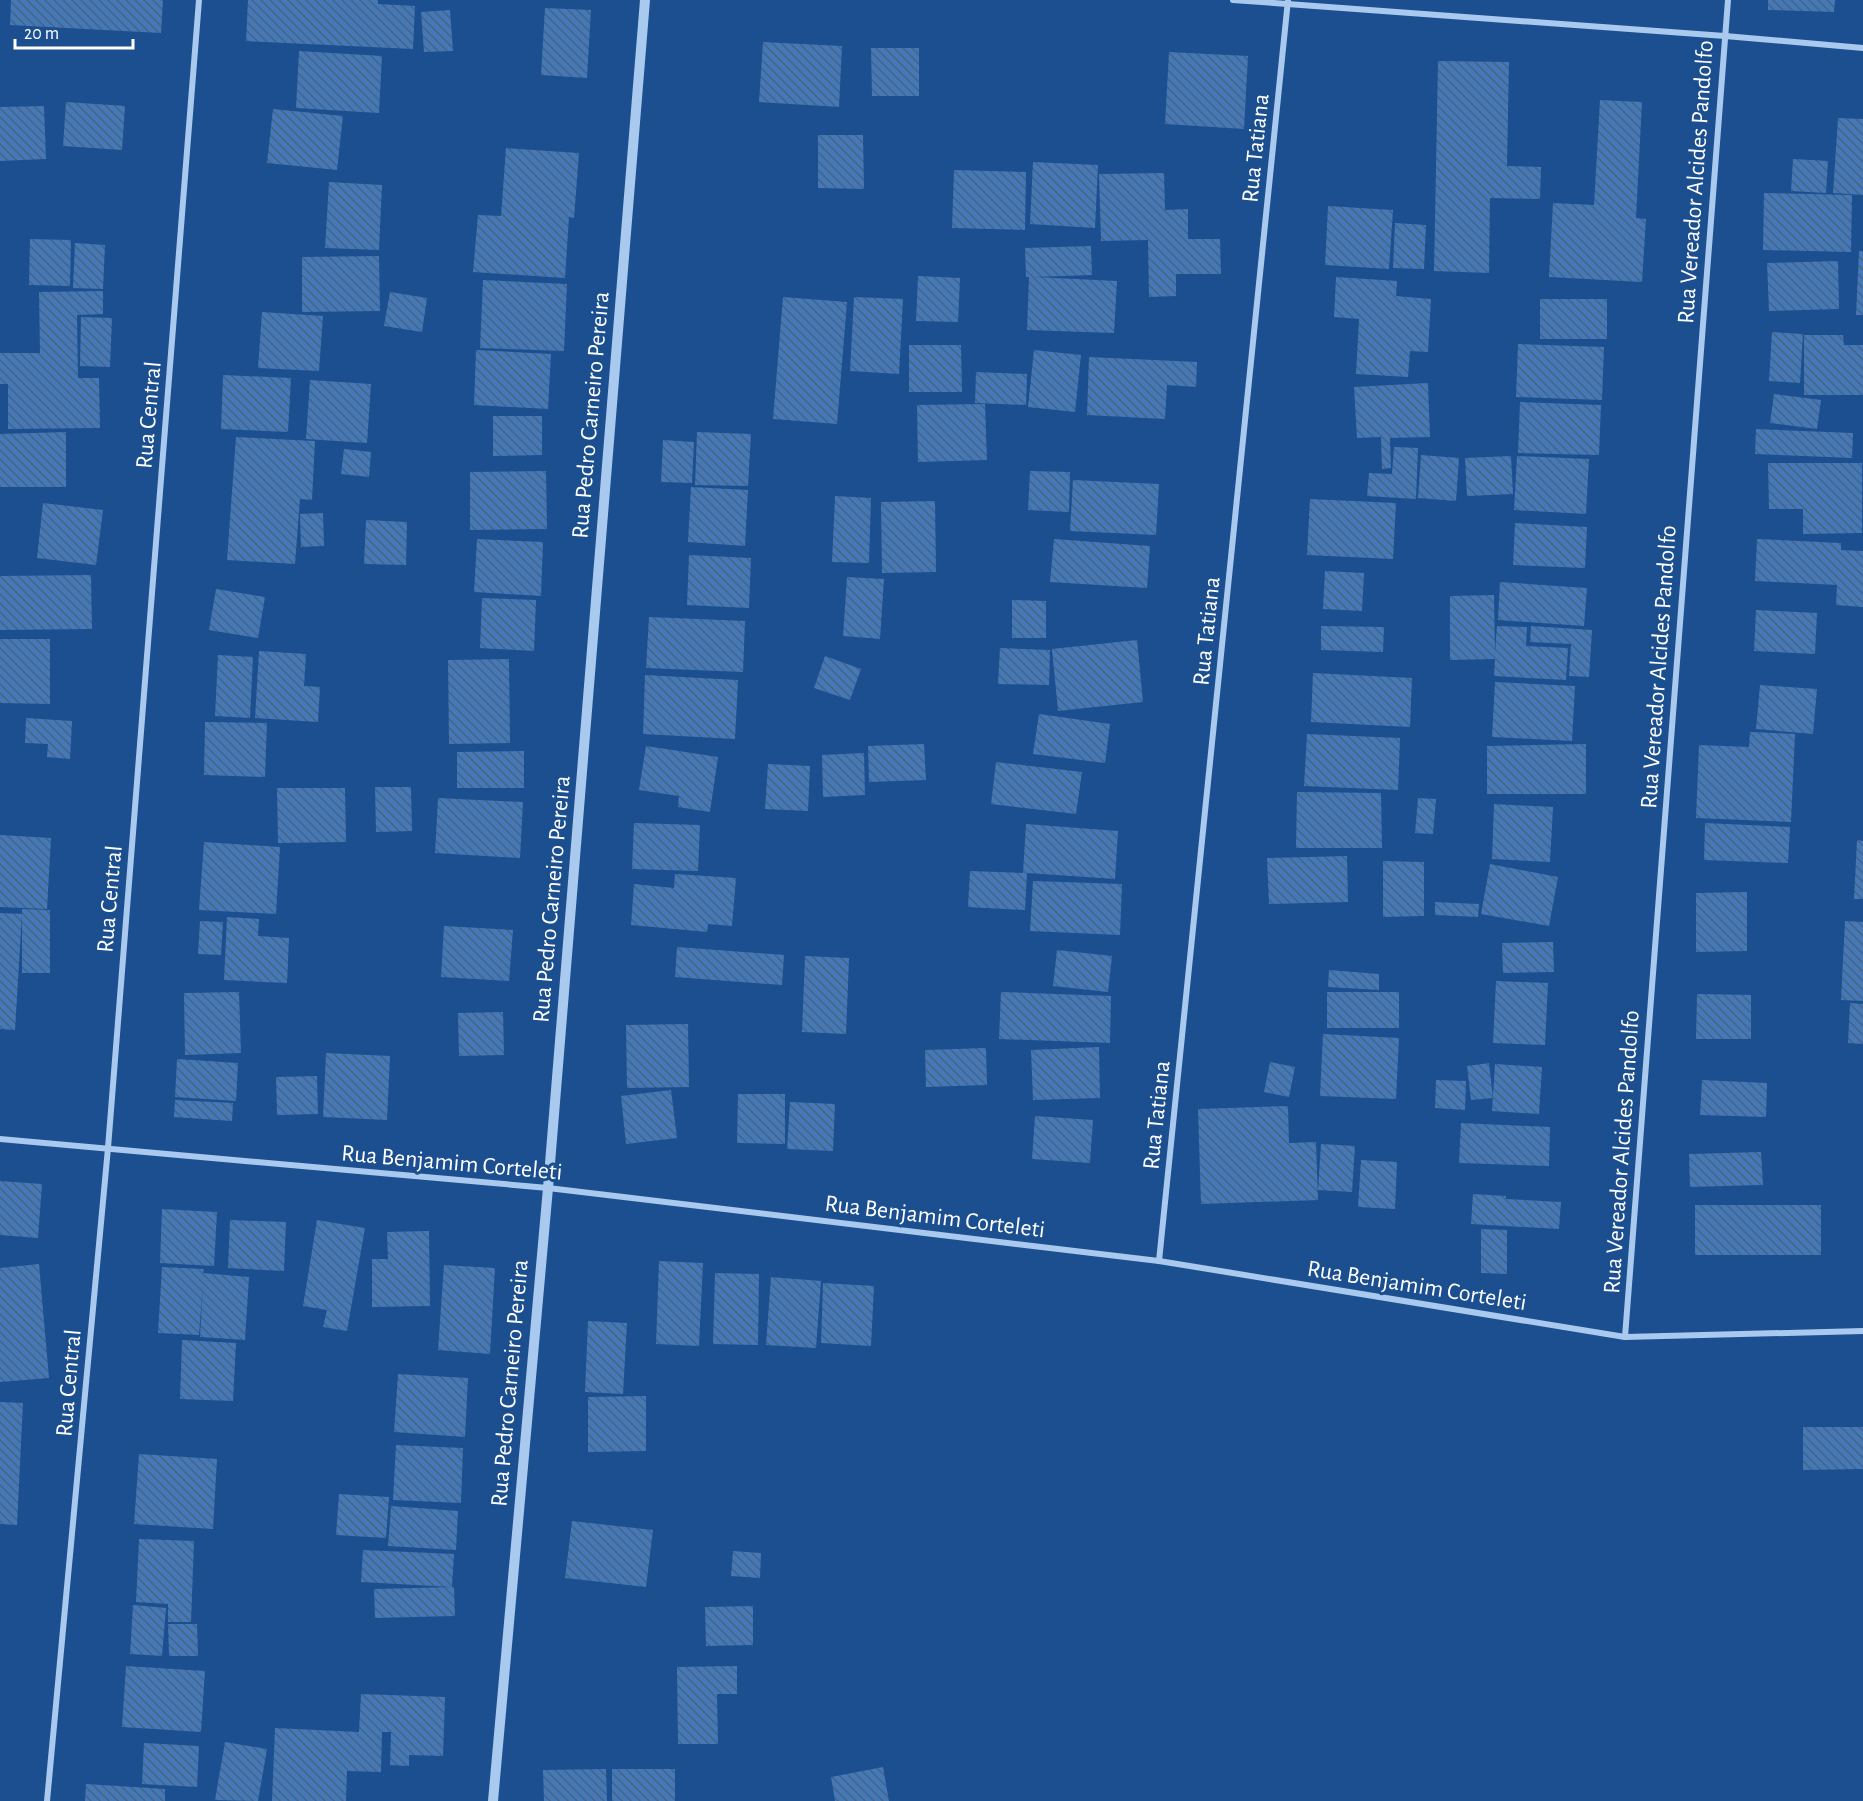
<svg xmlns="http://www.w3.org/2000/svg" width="1863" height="1801" viewBox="0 0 1863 1801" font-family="'Alegreya Sans',sans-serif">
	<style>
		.building { fill: url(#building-back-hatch) }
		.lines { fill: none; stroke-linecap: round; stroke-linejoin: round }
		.minor { stroke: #a9c9ee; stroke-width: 6 }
		.tertiary { stroke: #a9c9ee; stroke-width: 10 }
		.labels { text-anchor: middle; stroke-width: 6; stroke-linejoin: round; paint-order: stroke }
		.street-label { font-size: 24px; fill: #fff; stroke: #1b4f8f }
	</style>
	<defs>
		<pattern id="building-back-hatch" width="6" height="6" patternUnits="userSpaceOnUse" patternTransform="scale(1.5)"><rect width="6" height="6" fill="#4478b7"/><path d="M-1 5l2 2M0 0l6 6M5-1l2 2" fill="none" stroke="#486282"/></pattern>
	</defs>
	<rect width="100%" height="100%" fill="#1b4f8f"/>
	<g class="building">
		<path d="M11 0H163L161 33 10 25Z"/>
		<path d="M248 0H378V4L415 6 413 49 246 41Z"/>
		<path d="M1768 0H1835L1834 12 1768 10Z"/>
		<path d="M545 8 591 10 587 78 541 75Z"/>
		<path d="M450 10 453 51 424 52 421 12Z"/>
		<path d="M763 42 842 46 839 107 759 102Z"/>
		<path d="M871 48H919V96H872Z"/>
		<path d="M299 51 382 56 379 113 296 108Z"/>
		<path d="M1169 52 1248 56 1244 129 1165 124Z"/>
		<path d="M1438 61 1509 62 1507 166 1541 167 1540 199 1490 198 1489 273 1434 271Z"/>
		<path d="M1600 100 1642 102 1636 218 1646 219 1642 282 1549 277 1553 203 1594 205Z"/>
		<path d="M66 102 125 106 122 150 63 146Z"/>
		<path d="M44 106 46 159 0 161V107Z"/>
		<path d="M273 109 343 116 337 170 267 163Z"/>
		<path d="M1838 118 1863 119V195L1833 193Z"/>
		<path d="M818 135H863L864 189 818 188Z"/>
		<path d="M506 148 579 153 574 218 569 217 565 278 473 272 478 215 501 216Z"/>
		<path d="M1793 159 1828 161 1826 193 1791 191Z"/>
		<path d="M1033 162 1098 165 1095 228 1030 224Z"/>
		<path d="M954 170 1026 172 1025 230 952 228Z"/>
		<path d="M1164 173 1165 210 1188 209V239H1220L1221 274H1176V296L1149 297 1148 240 1101 241 1099 174Z"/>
		<path d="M329 182 382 185 379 250 325 248Z"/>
		<path d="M1764 193 1852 195 1851 252 1763 250Z"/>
		<path d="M1328 206 1393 210 1389 269 1325 265Z"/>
		<path d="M1395 223 1426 225 1424 269 1393 268Z"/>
		<path d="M30 239 71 240 70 286 29 285Z"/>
		<path d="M75 243 105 245 103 289 73 288Z"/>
		<path d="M1091 246 1092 275 1034 277 1117 281 1114 333 1027 330 1029 277H1026L1025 248Z"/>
		<path d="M1859 251H1863V315H1856Z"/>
		<path d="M379 256 380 311 302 312V257Z"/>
		<path d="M1838 261 1839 309 1769 311 1767 263Z"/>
		<path d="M918 276 960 278 958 322 916 321Z"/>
		<path d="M1336 277 1397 281 1396 296 1431 299 1428 352 1410 351 1408 377 1356 374 1359 319 1334 317Z"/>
		<path d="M483 280 567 284 564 351 480 348Z"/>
		<path d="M103 291V314L77 315 78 378H99L100 428 8 429V384H0V353H40L39 292Z"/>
		<path d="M390 292 427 298 422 332 384 326Z"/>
		<path d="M783 297 847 302 837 424 773 419Z"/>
		<path d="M854 297 903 299 899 374 850 371Z"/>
		<rect x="1540" y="299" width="67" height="40"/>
		<path d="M262 312 323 316 319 371 258 368Z"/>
		<path d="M81 317 112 318 110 367 80 366Z"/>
		<path d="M1772 332 1803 334 1800 383 1769 381Z"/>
		<path d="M1804 335H1843L1844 345H1863V395H1804Z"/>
		<path d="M1518 344 1604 347 1602 400 1516 397Z"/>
		<path d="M909 345H961L962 392H909Z"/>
		<path d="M476 350 551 354 548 409 474 405Z"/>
		<path d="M1034 350 1081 355 1075 412 1028 407Z"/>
		<path d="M1089 357 1197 362 1196 387 1167 385 1165 419 1087 415Z"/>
		<path d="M976 372 1027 374 1026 405 975 403Z"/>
		<path d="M223 375 291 378 288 432 221 429Z"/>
		<path d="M310 380 371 384 367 443 306 439Z"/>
		<path d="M1428 383 1430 437 1390 438 1391 468 1382 469 1381 437 1357 438 1354 387Z"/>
		<path d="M1774 394 1821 400 1817 429 1770 423Z"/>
		<path d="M1520 402 1601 405 1599 455 1518 453Z"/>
		<path d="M985 404 987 460 918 462 917 405Z"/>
		<path d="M493 416H542V455L493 456Z"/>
		<path d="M1756 429 1853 433 1852 458 1755 454Z"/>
		<path d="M66 432V487H0V434Z"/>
		<path d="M697 432 751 434 748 486 695 485Z"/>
		<path d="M236 437 315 441 312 500 300 499 295 564 227 560Z"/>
		<path d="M663 440 694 442 692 483 661 482Z"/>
		<path d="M1394 447 1418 448 1416 499 1367 496 1369 473 1392 474Z"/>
		<path d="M344 449 371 452 369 477 341 474Z"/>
		<path d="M1421 455 1459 458 1456 501 1418 498Z"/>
		<path d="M1511 456 1513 494 1467 496 1465 458Z"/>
		<path d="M1517 456 1589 459 1586 514 1514 510Z"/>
		<path d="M1768 463H1862V533L1803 534V509H1769Z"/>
		<path d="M546 471 547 529 470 530V472Z"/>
		<path d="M1030 471 1070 472 1069 512 1028 510Z"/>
		<path d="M1073 480 1159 484 1156 535 1070 531Z"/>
		<path d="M691 487 748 490 745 546 688 542Z"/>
		<path d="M835 496 871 498 869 563 832 562Z"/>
		<path d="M1310 499 1396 503 1393 559 1307 555Z"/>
		<path d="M935 501 936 572 882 573 881 502Z"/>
		<path d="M43 503 103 510 96 565 37 558Z"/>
		<path d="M323 513 324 546 301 547 300 514Z"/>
		<path d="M366 520 407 522 406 565 364 564Z"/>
		<path d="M1515 523 1587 527 1585 568 1513 565Z"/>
		<path d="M477 539 543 542 541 596 474 592Z"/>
		<path d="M1054 539 1150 546 1147 588 1050 582Z"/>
		<path d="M1757 539 1841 543V550L1863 551V607L1836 605 1837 585 1755 581Z"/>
		<path d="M689 555 751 558 749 608 687 605Z"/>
		<path d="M1325 571 1364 573 1362 611 1323 609Z"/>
		<path d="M91 575 92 629 0 630V576Z"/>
		<path d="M847 577 884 579 880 639 843 636Z"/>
		<path d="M1500 582 1587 588 1584 626 1498 620Z"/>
		<path d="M216 589 265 597 258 638 209 630Z"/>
		<path d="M1494 595 1495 653 1497 626 1527 627 1526 646 1568 648 1566 680 1494 676 1495 659 1450 660V596Z"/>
		<path d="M482 598 536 600 534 651 480 648Z"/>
		<path d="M1012 600 1046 601V638H1012Z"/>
		<path d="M1756 610 1817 613 1815 654 1754 651Z"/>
		<path d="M649 617 745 621 743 672 646 668Z"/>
		<path d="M1321 626 1384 627 1383 652 1321 650Z"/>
		<path d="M1531 626 1592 630 1589 677 1569 676 1571 644 1530 642Z"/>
		<path d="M0 639H50V704L0 703Z"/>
		<path d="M1137 640 1143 702 1058 711 1052 649Z"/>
		<path d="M1000 648 1050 650 1049 685 998 684Z"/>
		<path d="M259 651 306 654 304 686 320 687 318 722 255 718Z"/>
		<path d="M218 655 253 657 250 718 215 716Z"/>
		<path d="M825 656 861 669 850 700 814 688Z"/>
		<path d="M509 659 510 743 449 744 448 660Z"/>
		<path d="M1313 673 1412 678 1410 727 1311 722Z"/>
		<path d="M645 675 738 680 735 739 643 734Z"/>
		<path d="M1495 682 1575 686 1572 741 1492 737Z"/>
		<path d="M1760 685 1817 689 1813 734 1756 729Z"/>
		<path d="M1039 714 1110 724 1105 763 1033 754Z"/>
		<path d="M26 718 72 721 70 759 47 757 48 744 25 743Z"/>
		<path d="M205 722 267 723 265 777 204 775Z"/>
		<path d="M1750 732 1795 734 1791 822 1696 818 1699 745 1749 747Z"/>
		<path d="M1307 734 1400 738 1398 790 1304 786Z"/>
		<path d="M924 744 926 780 869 782 868 746Z"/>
		<path d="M1586 744V794H1487V746Z"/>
		<path d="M646 746 718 757 710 812 678 807 679 796 639 790Z"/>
		<path d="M524 751V788H457V752Z"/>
		<path d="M864 753 865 795 823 797 822 755Z"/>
		<path d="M996 762 1082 772 1076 814 991 804Z"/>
		<path d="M768 764 810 766 808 811 765 809Z"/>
		<path d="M375 787H411L412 831 376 832Z"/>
		<path d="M277 788H345L346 842 278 843Z"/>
		<path d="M1297 792 1381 793 1382 848H1296Z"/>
		<path d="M438 798 523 802 520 858 435 853Z"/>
		<path d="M1418 798 1436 799 1433 834 1415 833Z"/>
		<path d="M1494 804 1553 807 1550 862 1492 859Z"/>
		<path d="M634 823 700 825 698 871 632 869Z"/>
		<path d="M1705 823 1790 827 1788 863 1704 860Z"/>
		<path d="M1026 824 1118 831 1115 879 1027 873 1025 910 968 907 970 871 1023 873Z"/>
		<path d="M0 835 51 838 47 909 0 907Z"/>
		<path d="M1857 840 1863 841V899H1854Z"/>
		<path d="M204 842 280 847 276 914 199 910Z"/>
		<path d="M1347 856 1348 902 1269 904 1267 858Z"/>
		<path d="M1383 861 1424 862V916L1383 917Z"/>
		<path d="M1490 864 1558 877 1549 926 1481 914Z"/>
		<path d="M675 874 736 878 732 926 708 924 707 932 631 925 634 884 674 888Z"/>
		<path d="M1033 881 1122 884 1120 935 1030 931Z"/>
		<path d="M1747 892V951L1696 952V893Z"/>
		<path d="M1435 902 1479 904 1478 917 1435 915Z"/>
		<path d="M22 909 50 910V973H22Z"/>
		<path d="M0 913 22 914 15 1030 0 1029Z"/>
		<path d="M227 917 259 919 258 936 289 938 287 983 224 980Z"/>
		<path d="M200 921 223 922 221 955 198 954Z"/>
		<path d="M1845 921 1863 922V1001L1841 1000Z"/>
		<path d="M444 926 513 930 509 981 441 977Z"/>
		<path d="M1553 942 1554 972 1503 973 1502 943Z"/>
		<path d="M677 947 784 955 782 985 675 977Z"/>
		<path d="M1057 950 1112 956 1108 992 1053 986Z"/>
		<path d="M805 956 849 958 846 1034 802 1032Z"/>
		<path d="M1329 970 1379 974V990L1328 987Z"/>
		<path d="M1496 981 1548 983 1545 1045 1493 1043Z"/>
		<path d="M239 992 241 1053 185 1055 184 993Z"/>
		<path d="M1001 992 1111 996 1110 1043 999 1039Z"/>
		<rect x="1327" y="992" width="72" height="36"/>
		<path d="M1697 994 1751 995V1039H1696Z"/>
		<path d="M1850 1003 1863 1004V1044L1848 1043Z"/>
		<path d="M503 1012 504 1055 459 1056 458 1013Z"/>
		<path d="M688 1024 689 1087 627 1088 626 1025Z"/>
		<path d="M1323 1034 1399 1038 1396 1099 1320 1096Z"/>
		<path d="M1099 1047 1100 1098 1033 1100 1031 1050Z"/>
		<path d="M986 1048 987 1085 926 1087 925 1050Z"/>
		<path d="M326 1053 390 1056 387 1120 323 1117Z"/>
		<path d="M177 1059 238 1063 236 1101 175 1097Z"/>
		<path d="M1270 1062 1295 1067 1289 1097 1264 1092Z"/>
		<path d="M1489 1063 1493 1098 1471 1100 1467 1066Z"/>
		<path d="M1495 1064 1542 1067 1539 1114 1492 1111Z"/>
		<path d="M317 1076 318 1114 277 1115 276 1077Z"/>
		<path d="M1436 1080 1466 1081 1465 1110 1435 1108Z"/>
		<path d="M1702 1080 1767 1083 1766 1117 1700 1115Z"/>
		<path d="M671 1090 677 1138 626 1144 621 1096Z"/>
		<path d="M738 1094H785V1144L737 1143Z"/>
		<path d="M175 1100 233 1103 232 1121 174 1117Z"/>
		<path d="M790 1102 835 1104 833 1151 787 1149Z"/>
		<path d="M1288 1106 1289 1143 1316 1142 1318 1200 1201 1204 1198 1109Z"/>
		<path d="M1035 1116 1093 1120 1090 1163 1032 1159Z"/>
		<path d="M1461 1123 1550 1127 1549 1166 1459 1163Z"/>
		<path d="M1321 1144 1355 1146 1352 1192 1318 1190Z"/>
		<path d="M1761 1152 1763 1185 1690 1187 1689 1154Z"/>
		<path d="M1361 1160 1397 1162 1395 1209 1358 1207Z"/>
		<path d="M0 1181 42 1184 38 1238 0 1235Z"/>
		<path d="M1473 1194 1506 1196V1199L1561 1202 1559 1229 1471 1224Z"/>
		<rect x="1695" y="1205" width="126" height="50"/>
		<path d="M162 1209 217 1212 214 1266 160 1263Z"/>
		<path d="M230 1220 286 1222 284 1271 228 1268Z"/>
		<path d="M317 1220 365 1228 347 1331 323 1327 327 1310 303 1306Z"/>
		<path d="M1481 1229 1507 1230V1274L1481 1273Z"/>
		<path d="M429 1231 430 1306 372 1307V1259H388L387 1232Z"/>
		<path d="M659 1261 703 1263 699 1346 656 1344Z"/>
		<path d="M39 1264 49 1378 0 1382V1268Z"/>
		<path d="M444 1265 495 1268 490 1354 438 1350Z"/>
		<path d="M162 1267 204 1269 203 1273 249 1277 245 1340 200 1337 203 1284 199 1335 158 1333Z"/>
		<path d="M715 1273 759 1274 758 1345 713 1344Z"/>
		<path d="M771 1277 821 1281 816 1348 766 1345Z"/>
		<path d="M823 1283 874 1286 871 1346 821 1343Z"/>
		<path d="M588 1321 627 1323 623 1394 585 1392Z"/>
		<path d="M182 1340 236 1343 233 1401 180 1399Z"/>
		<path d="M398 1374 468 1378 465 1437 394 1432Z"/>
		<path d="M646 1396V1451L588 1452V1397Z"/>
		<path d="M0 1402 23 1403 17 1525 0 1524Z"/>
		<path d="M1803 1427H1863V1469L1803 1470Z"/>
		<path d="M396 1445 463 1448 461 1503 393 1500Z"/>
		<path d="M139 1454 217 1459 213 1529 134 1524Z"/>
		<path d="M339 1494 389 1497 386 1538 336 1535Z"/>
		<path d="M391 1506 458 1511 456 1550 388 1546Z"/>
		<path d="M572 1521 653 1530 646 1587 565 1578Z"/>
		<path d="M139 1539 194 1541 191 1622H168V1604L136 1602Z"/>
		<path d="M363 1550 454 1554 452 1587 361 1582Z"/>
		<path d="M733 1551 761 1553 760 1578 731 1576Z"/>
		<path d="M454 1587 455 1616 375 1618 374 1589Z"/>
		<path d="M133 1605 166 1608 162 1656 130 1654Z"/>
		<path d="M753 1606V1645L706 1646 705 1607Z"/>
		<path d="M168 1624H197L198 1656H169Z"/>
		<path d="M126 1666 205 1671 201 1732 122 1727Z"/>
		<path d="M737 1666V1694H717L718 1744H678L677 1667Z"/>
		<path d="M361 1694 445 1697 443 1756 409 1755V1766L390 1765 391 1732H382L381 1772 347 1771 346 1801H272L275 1728 359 1732Z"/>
		<path d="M225 1742 267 1749 258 1801 215 1800Z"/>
		<path d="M144 1743 199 1746 197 1787 142 1784Z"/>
		<path d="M883 1767 889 1801H835L831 1777Z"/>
		<path d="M606 1769 607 1801H544L543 1770Z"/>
		<rect x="612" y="1769" width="63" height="32"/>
		<path d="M86 1784 165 1789V1801H85Z"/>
	</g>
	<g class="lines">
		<g class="minor">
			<path d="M1233 0 1725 36 1863 48"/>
			<path d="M0 1139 548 1188 1159 1261 1625 1337 1863 1331"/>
			<path d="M1159 1261 1288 0"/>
			<path d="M1625 1337 1728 0"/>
			<path d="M47 1801 108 1148 199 0"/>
		</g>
		<path class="tertiary" d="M493 1801 548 1188 645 0"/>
	</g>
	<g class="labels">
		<g class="street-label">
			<text transform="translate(1255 148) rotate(-84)" y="8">Rua Tatiana</text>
			<text transform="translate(1695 182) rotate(-86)" y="8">Rua Vereador Alcides Pandolfo</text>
			<text transform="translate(148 415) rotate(-85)" y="8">Rua Central</text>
			<text transform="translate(590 415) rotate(-85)" y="8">Rua Pedro Carneiro Pereira</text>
			<text transform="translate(1206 631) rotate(-84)" y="8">Rua Tatiana</text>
			<text transform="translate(1658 667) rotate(-86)" y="8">Rua Vereador Alcides Pandolfo</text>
			<text transform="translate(109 899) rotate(-85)" y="8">Rua Central</text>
			<text transform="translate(551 899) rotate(-85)" y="8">Rua Pedro Carneiro Pereira</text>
			<text transform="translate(1156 1115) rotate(-84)" y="8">Rua Tatiana</text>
			<text transform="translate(1621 1152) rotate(-86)" y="8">Rua Vereador Alcides Pandolfo</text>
			<text transform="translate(452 1162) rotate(5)" y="8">Rua Benjamim Corteleti</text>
			<text transform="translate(935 1216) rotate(7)" y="8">Rua Benjamim Corteleti</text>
			<text transform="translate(1417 1285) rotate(9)" y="8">Rua Benjamim Corteleti</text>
			<text transform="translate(68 1383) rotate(-85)" y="8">Rua Central</text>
			<text transform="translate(509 1383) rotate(-85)" y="8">Rua Pedro Carneiro Pereira</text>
		</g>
	</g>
	<path d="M15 39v9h118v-9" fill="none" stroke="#ffffff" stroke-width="3"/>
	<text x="24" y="39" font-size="18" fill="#ffffff" stroke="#1b4f8f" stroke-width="4.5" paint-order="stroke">20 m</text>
</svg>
